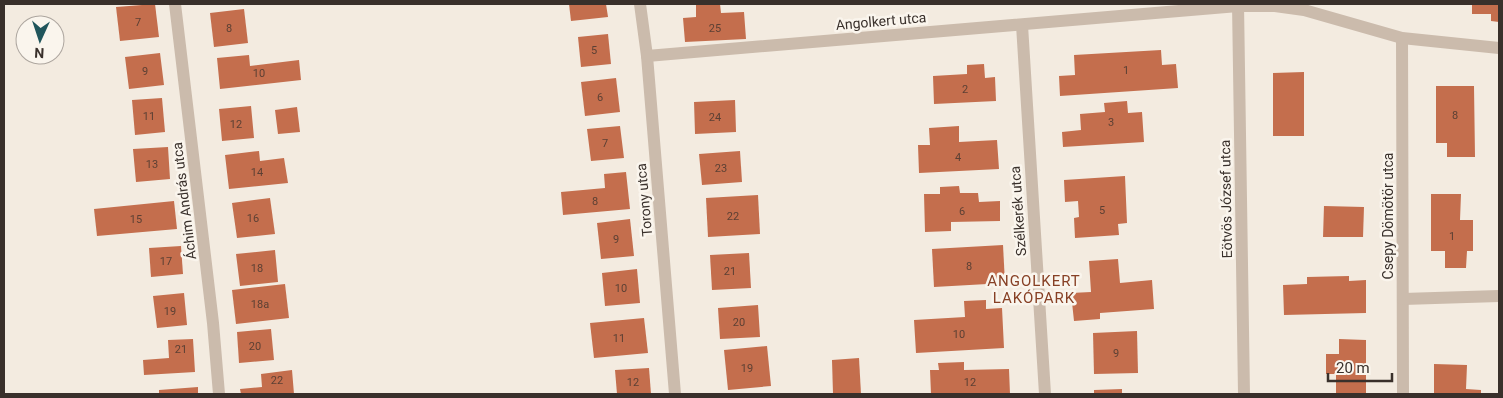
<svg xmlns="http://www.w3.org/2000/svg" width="1503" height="398" viewBox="0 0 1503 398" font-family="Roboto,sans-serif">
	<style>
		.building { fill: #c46e4d }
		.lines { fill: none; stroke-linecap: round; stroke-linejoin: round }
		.minor { stroke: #cbbbac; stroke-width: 12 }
		.labels { text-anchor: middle; stroke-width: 5; stroke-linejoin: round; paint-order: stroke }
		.number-label { font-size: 11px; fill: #5c4034 }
		.street-label { font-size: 14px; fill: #39302b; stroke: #faf5ed }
		.neighbourhood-label { font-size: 15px; letter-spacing: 1px; fill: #874025; stroke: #faf5ed }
	</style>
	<rect width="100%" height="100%" fill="#f3ebe0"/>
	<g class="building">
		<path d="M155 4 159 37 120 41 116 7Z"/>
		<path d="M569 4H606L608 17 571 21Z"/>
		<path d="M696 4H720L721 13 744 12 746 39 685 42 683 18 696 17Z"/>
		<path d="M1472 4H1499V22L1491 21V14H1472Z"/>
		<path d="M244 9 248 43 214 47 210 13Z"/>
		<path d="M608 34 611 64 581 67 578 37Z"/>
		<path d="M1161 50 1162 65 1176 64 1178 88 1060 96 1059 76 1075 75 1074 55Z"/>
		<path d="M160 53 164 85 129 89 125 57Z"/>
		<path d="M249 55 250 66 299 60 301 80 220 89 217 58Z"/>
		<path d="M984 64 985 78 995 77 996 101 934 104 933 76 967 74V65Z"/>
		<path d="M1304 72V136H1273V73Z"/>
		<path d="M616 78 620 112 585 116 581 82Z"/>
		<path d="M1436 86H1474L1475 157H1447V143H1436Z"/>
		<path d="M162 98 165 132 135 135 132 100Z"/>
		<path d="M735 100 736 132 695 134 694 102Z"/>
		<path d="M1127 101 1128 113 1142 112 1144 142 1063 147 1062 132 1081 130 1080 114 1105 112 1104 103Z"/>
		<path d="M251 106 254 138 222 141 219 109Z"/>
		<path d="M297 107 300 132 278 134 275 110Z"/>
		<path d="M620 126 624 158 591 161 587 129Z"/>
		<path d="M959 126V142L997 140 999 169 919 173 918 145H930L929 128Z"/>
		<path d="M168 147 170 179 136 182 133 149Z"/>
		<path d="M259 151 260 161 284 158 288 183 229 189 225 155Z"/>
		<path d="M740 151 742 182 702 185 699 154Z"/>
		<path d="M626 172 630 209 563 215 561 192 605 188 604 174Z"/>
		<path d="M1125 176 1127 223 1118 224 1119 235 1075 238 1074 218 1079 217 1078 201 1065 202 1064 180Z"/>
		<path d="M959 186 960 193H978L979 202 1000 201V221L951 222V231L925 232 924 194H940V187Z"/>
		<path d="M1431 194H1461L1460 220H1473V251H1467L1466 268H1445V251H1431Z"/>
		<path d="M758 195 760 234 708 237 706 198Z"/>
		<path d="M270 198 275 234 237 238 232 203Z"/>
		<path d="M174 201 177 229 97 236 94 209Z"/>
		<path d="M1324 206 1364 207 1363 237H1323Z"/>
		<path d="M630 219 634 256 601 259 597 223Z"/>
		<path d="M1003 245 1005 283 934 287 932 249Z"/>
		<path d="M181 246 183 274 151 277 149 248Z"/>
		<path d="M275 250 278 282 240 286 236 254Z"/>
		<path d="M749 253 751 288 712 290 710 255Z"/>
		<path d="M1118 259 1120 283 1152 280 1154 309 1100 313V319L1074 321 1071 293 1091 292 1089 261Z"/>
		<path d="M637 269 640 303 605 306 602 273Z"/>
		<path d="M1349 276V281L1366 280V313L1284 315 1283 285 1307 284V277Z"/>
		<path d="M285 284 289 318 236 324 232 290Z"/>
		<path d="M184 293 187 325 157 328 153 296Z"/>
		<path d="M986 300V309L1002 308 1004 348 916 353 914 320 965 317 964 301Z"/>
		<path d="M758 305 760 337 720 339 718 308Z"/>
		<path d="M644 318 648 353 594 358 590 323Z"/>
		<path d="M271 329 274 360 239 363 237 332Z"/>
		<path d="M1137 331 1138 373 1094 374 1093 333Z"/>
		<path d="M193 339 195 372 144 375 143 360 169 358 168 340Z"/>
		<path d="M1339 339 1366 340V394H1336V374H1326V354H1339Z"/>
		<path d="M767 346 771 386 728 390 724 350Z"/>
		<path d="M859 358 861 394H833L832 360Z"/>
		<path d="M964 362V370L1009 369 1010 394H931L930 370H939L938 363Z"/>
		<path d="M1434 364 1467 365 1466 389 1481 390V394H1434Z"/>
		<path d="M649 368 651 394H617L615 370Z"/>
		<path d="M292 370 294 394H241L240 389 262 387 261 374Z"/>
		<path d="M198 387V394H159V390Z"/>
		<path d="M1122 389V394H1094V390Z"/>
	</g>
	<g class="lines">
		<g class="minor">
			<path d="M175 4 213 323 219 394"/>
			<path d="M640 4 647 56 675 394"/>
			<path d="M1238 4 1244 394"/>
			<path d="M1022 25 1045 394"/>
			<path d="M1402 38 1403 394"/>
			<path d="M647 56 1238 6H1275L1304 10 1402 38 1499 48"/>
			<path d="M1403 299 1499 296"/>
		</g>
	</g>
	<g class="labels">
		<g class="number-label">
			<text x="138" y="26">7</text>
			<text x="229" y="32">8</text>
			<text x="715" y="32">25</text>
			<text x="594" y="54">5</text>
			<text x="1126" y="74">1</text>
			<text x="145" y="75">9</text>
			<text x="259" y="77">10</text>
			<text x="965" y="93">2</text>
			<text x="600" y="101">6</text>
			<text x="1455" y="119">8</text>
			<text x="149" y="120">11</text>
			<text x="715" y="121">24</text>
			<text x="1111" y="126">3</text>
			<text x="236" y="128">12</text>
			<text x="605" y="147">7</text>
			<text x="958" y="161">4</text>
			<text x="152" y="168">13</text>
			<text x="721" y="172">23</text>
			<text x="257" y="176">14</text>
			<text x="595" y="205">8</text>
			<text x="1102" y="214">5</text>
			<text x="962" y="215">6</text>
			<text x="733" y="220">22</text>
			<text x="253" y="222">16</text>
			<text x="136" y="223">15</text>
			<text x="1452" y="240">1</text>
			<text x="616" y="243">9</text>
			<text x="166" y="265">17</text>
			<text x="969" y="270">8</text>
			<text x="257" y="272">18</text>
			<text x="730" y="275">21</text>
			<text x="621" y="292">10</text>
			<text x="260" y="308">18a</text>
			<text x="170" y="315">19</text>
			<text x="739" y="326">20</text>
			<text x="959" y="338">10</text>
			<text x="619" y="342">11</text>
			<text x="255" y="350">20</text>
			<text x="181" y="353">21</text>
			<text x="1116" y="357">9</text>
			<text x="747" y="372">19</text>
			<text x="277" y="384">22</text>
			<text x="633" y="386">12</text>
			<text x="970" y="386">12</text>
		</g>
		<g class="street-label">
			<text transform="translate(881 21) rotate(-5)" y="5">Angolkert utca</text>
			<text transform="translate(1226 199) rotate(-91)" y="5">Eötvös József utca</text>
			<text transform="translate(644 200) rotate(-95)" y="5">Torony utca</text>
			<text transform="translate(184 201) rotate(-97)" y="5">Áchim András utca</text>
			<text transform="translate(1018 211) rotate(-94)" y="5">Szélkerék utca</text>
			<text transform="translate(1388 216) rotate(-90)" y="5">Csepy Dömötör utca</text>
		</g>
		<g class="neighbourhood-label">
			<text x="1034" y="286">ANGOLKERT<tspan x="1034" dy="17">LAKÓPARK</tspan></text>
		</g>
	</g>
	<rect width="1503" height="398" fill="none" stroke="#39302b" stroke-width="10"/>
	<g transform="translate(40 40) rotate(183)"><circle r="24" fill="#faf5ed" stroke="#ada69f"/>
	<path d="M0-4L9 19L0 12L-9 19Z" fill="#20555b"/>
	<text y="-8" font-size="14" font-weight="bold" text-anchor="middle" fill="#39302b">N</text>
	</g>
	<path d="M1328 373v8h64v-8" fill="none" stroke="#39302b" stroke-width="2.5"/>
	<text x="1336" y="373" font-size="15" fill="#39302b" stroke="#faf5ed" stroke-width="4" paint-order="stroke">20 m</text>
</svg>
